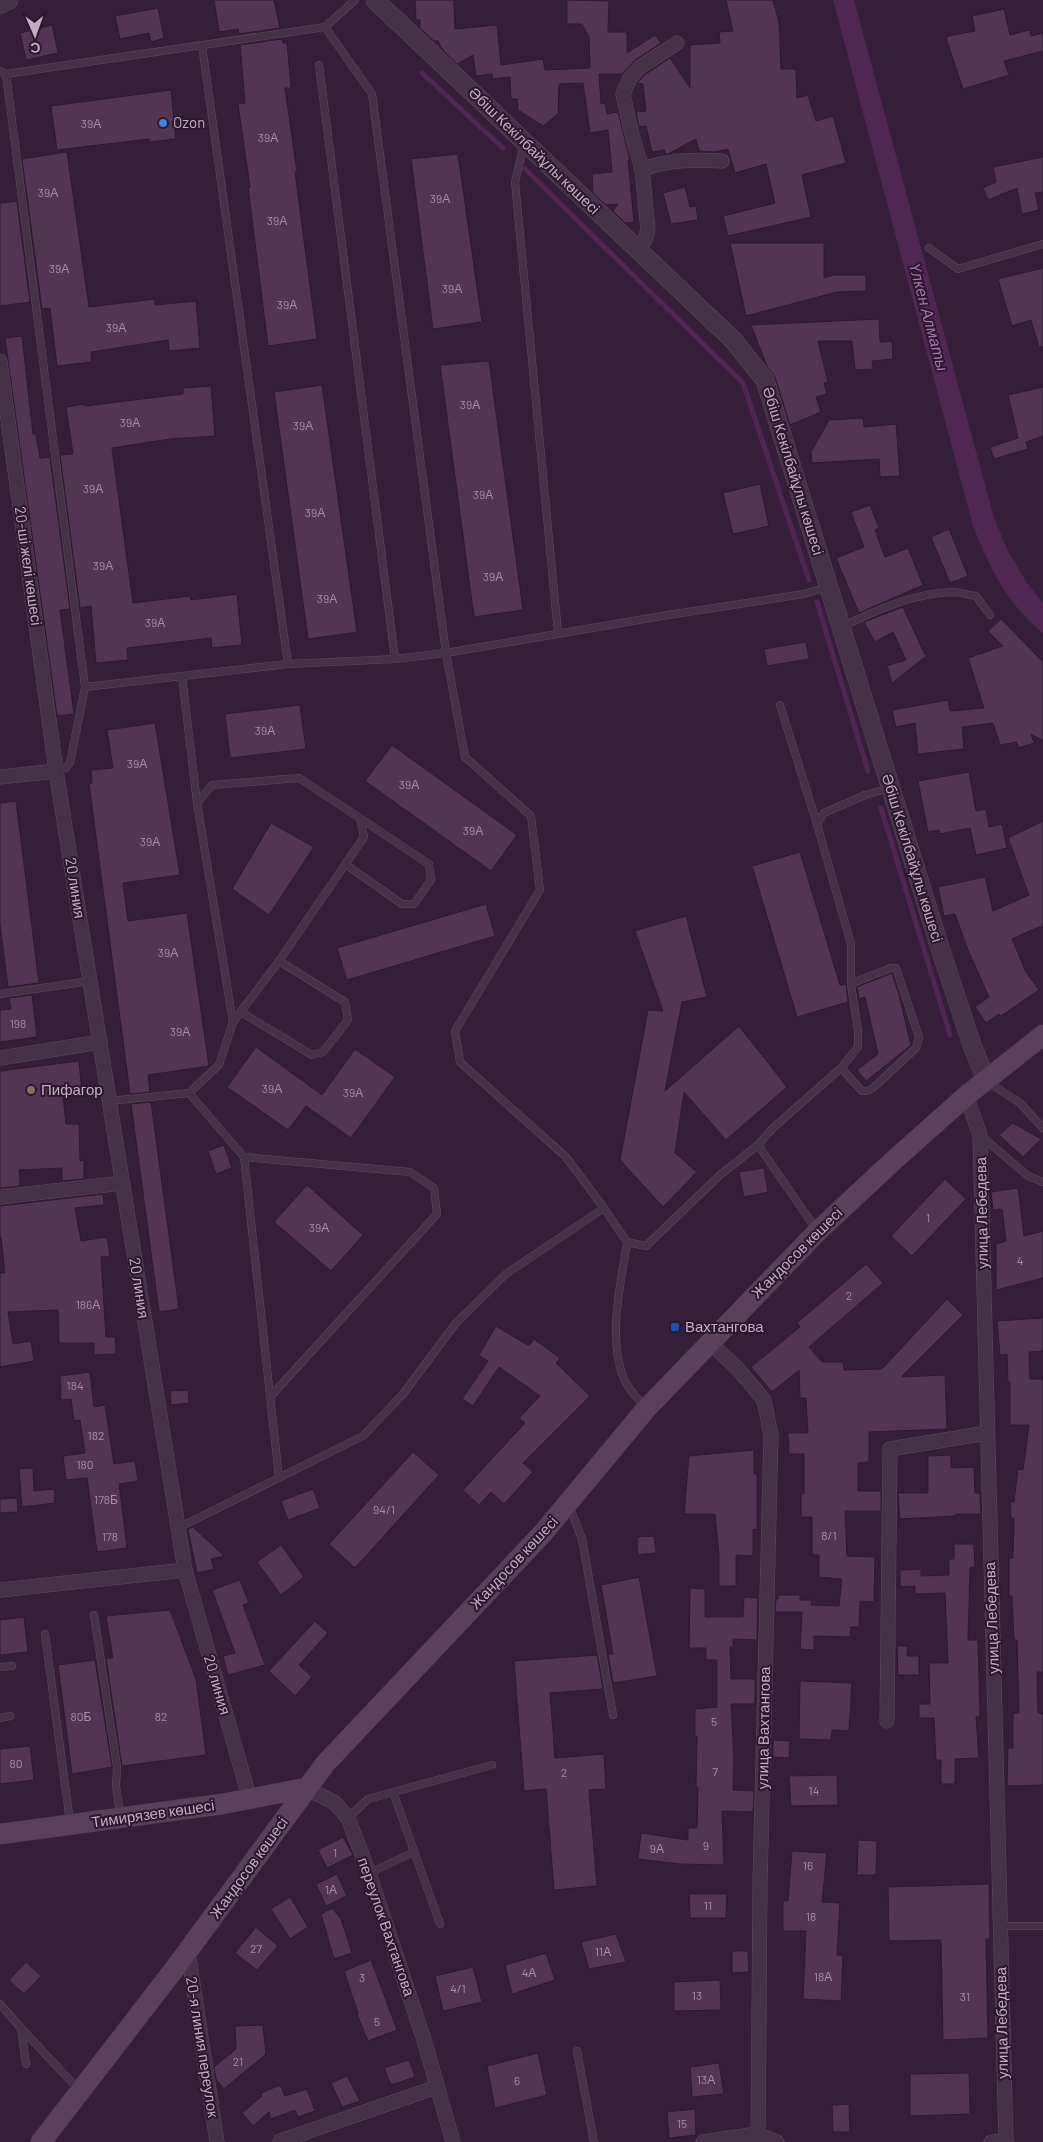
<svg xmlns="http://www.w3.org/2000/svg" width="1043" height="2142" viewBox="0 0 1043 2142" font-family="Barlow,sans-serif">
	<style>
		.water { fill: #502752 }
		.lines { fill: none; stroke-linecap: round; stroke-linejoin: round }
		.stream { stroke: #502752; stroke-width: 5 }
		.building { fill: #513553; stroke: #2d1a2e }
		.service-casing { stroke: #5f4a60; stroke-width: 8 }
		.minor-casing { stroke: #5f4a60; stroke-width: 15 }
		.tertiary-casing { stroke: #5f4a60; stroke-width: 19 }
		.secondary-casing { stroke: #4d394e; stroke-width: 21 }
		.service { stroke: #463247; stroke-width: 7 }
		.minor { stroke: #463247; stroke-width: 14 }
		.tertiary { stroke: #463247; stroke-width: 18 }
		.secondary { stroke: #5a405b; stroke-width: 20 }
		.shop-dot { fill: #3f7fe0; stroke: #2b182c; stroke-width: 2 }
		.education-dot { fill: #8d6e63; stroke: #2b182c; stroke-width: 2 }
		.transit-dot { fill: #1a4fb4; stroke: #2b182c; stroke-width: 2 }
		.labels { text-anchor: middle; stroke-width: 4; stroke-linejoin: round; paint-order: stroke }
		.number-label { font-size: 12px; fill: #a78ea8 }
		.poi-label { font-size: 15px; fill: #c4acc5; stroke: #2b182c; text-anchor: start }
		.street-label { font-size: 15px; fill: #c4acc5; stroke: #2b182c }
		.water-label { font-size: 16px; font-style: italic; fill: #ab73af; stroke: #2b182c }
	</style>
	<rect width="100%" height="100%" fill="#351e37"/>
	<path class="water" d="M833 0H854L994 518 1008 551 1027 583 1043 603V634C1007 603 990 569 973 526Z"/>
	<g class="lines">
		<g class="stream">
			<path d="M422 73 503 148"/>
			<path d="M525 169 743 383 809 580"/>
			<path d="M817 602 868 771"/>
			<path d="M881 808 950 1035"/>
		</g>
	</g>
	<g class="building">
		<path d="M214 0H274L280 28 239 34 238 29 219 32Z"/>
		<path d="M415 0H454L455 29 497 25 501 65 543 59 545 70 590 68 589 37 582 24H567V0L609 1 608 32H627V53L655 35 661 43 635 60 622 74H599L601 104 605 103 607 114 618 112 630 160H628L634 222 625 223 613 211 618 204 606 205 593 193 592 174 612 172 608 130 590 133 583 83 559 84 558 114 543 126 518 110 517 99H511L510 77 492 79V74L476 76 473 55 457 64 443 50 438 41H434L420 28V20H416Z"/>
		<path d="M726 0H773L779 22 781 69H796L797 98 808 95 816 121 833 116 846 163 802 175 811 217 728 236 723 216 775 203 766 164 735 173 728 149 714 152 699 151 696 139 668 154H665V150L652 152 646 126 639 127 636 112 646 111 643 84 637 83 646 74 670 58 690 88V45L720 43 719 32 733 31Z"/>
		<path d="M158 8 164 38 151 42 149 33 120 39 115 16Z"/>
		<path d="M1004 9 1010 35 1029 30 1031 36 1043 33V51L1004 61 1009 75 963 89 946 38 949 36 975 31 972 16Z"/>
		<path d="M52 25 58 53 26 60 20 33Z"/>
		<path d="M282 39 283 43H287L291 88H285L297 172H295L317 339 268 346 248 187H250L238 104 245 103 240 45Z"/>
		<path d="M171 90 176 139 149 142V139L57 150 51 106Z"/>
		<path d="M67 152 89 307 155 299V305L196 301 200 348 169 351 168 340 91 352 92 362 57 366 50 308 42 309 22 159Z"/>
		<path d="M458 154 482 322 433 329 411 159Z"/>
		<path d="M1043 157V192L1035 193 1039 210 1022 214 1017 188 988 200 983 188 996 182 993 167Z"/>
		<path d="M685 187 690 207 696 206 698 220 671 224 663 193Z"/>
		<path d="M17 201 30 302 0 306V203Z"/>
		<path d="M730 243H824V278L834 275H866V291L837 292 746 316Z"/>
		<path d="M1043 268V347H1039L1031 320 1012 326 998 279Z"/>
		<path d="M879 319 880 342 892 341 893 359 872 361 873 369 855 370 852 341H818L828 382 824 383 827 394 816 397 821 412 790 425 775 377 767 366 751 325Z"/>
		<path d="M22 336 33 434H36L40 458 50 457 70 609 60 610 74 714 57 716 5 338Z"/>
		<path d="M489 361 523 610 474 617 440 365Z"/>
		<path d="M322 385 357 632 308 639 274 392Z"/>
		<path d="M211 386 215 436 170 439 112 448 133 603 190 596 191 600 237 594 242 645 212 648 211 638 127 648 128 660 96 663 91 606 80 608 60 455 73 454 66 407 85 404V406L183 394V388Z"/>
		<path d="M1043 387V436L1026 442 1028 449 994 459 990 447 1018 438 1008 395Z"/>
		<path d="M863 418 864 427 896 424 900 476 880 477 879 459 812 463 811 452 829 420Z"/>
		<path d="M760 484 769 526 733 534 723 493Z"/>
		<path d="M870 505 879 528 875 530 885 557 908 548 923 585 859 613 836 558 864 547 851 512Z"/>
		<path d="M949 529 968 576 950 583 931 537Z"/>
		<path d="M903 607 925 655 929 654 892 683 887 666 906 660 893 632 875 642 864 622Z"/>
		<path d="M1001 619 1043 662V741L1031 734 1034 743 1018 748 1017 742 1000 745 993 723 962 727 964 749 918 754 915 723 896 727 892 710 948 700 950 711 984 708 968 658 1003 646 988 631Z"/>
		<path d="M806 642 809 659 767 666 764 649Z"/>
		<path d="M300 705 306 749 230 758 225 714Z"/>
		<path d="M155 723 180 875 123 883 128 921 187 913 209 1066 148 1075 150 1092 130 1094 89 784 92 783 91 770 113 768 107 730Z"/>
		<path d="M392 745 517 835 491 871 365 781Z"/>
		<path d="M969 772 976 811 986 809 989 827 1002 824 1007 848 976 855 970 828 940 834 939 830 928 832 918 781Z"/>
		<path d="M16 801 39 983 8 987 0 924V803Z"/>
		<path d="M1043 821V928L1041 926 1012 939 1026 972 1039 990 1001 1016 999 1014 986 1023 975 1007 989 997 968 950 955 914 944 916 938 887 985 877 993 911 1029 895 1008 838Z"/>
		<path d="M271 823 314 847 269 915 232 889Z"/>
		<path d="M800 852 840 985 846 984 848 1002 797 1017 752 866Z"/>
		<path d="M486 904 495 936 347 980 337 948Z"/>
		<path d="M686 916 707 997 682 1002 665 1091 739 1026 787 1087 726 1140 684 1092 675 1153 697 1172 663 1207 620 1160 648 1010 663 1011 635 931Z"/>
		<path d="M892 973 899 995 911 1045 866 1081 857 1070 878 1054 865 997 859 999 857 987Z"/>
		<path d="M32 995 37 1037 0 1042V1010L11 1009 9 998Z"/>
		<path d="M256 1047 322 1095 355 1049 395 1077 351 1138 306 1106 288 1130 227 1087Z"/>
		<path d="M79 1061 82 1093 63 1095 66 1124H79L80 1161 84 1160V1179L62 1181V1168L19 1170 20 1186 0 1188V1071Z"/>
		<path d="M151 1102 179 1309 159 1312 131 1104Z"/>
		<path d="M1013 1123 1041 1139 1023 1157 999 1135Z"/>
		<path d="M224 1145 232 1168 216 1174 208 1151Z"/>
		<path d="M764 1168 768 1192 744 1197 739 1172Z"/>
		<path d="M945 1179 966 1199 912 1256 891 1236Z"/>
		<path d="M307 1185 363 1235 331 1271 274 1222Z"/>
		<path d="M1018 1188 1024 1236 1043 1231V1278L996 1290V1244L1006 1241 1002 1209 993 1210 991 1192Z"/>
		<path d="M103 1194 104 1205 75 1208 81 1241 107 1237 110 1256 101 1257 106 1337H115L116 1354 94 1355V1343H59L58 1310 8 1312 13 1344 31 1341 34 1361 0 1367V1273H5L1 1237H0V1206Z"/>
		<path d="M866 1264 883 1283 809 1347 822 1362H843L844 1370 882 1369 947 1299 963 1315 901 1377 945 1375 947 1429 869 1432V1462L858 1463V1491H881V1511H845L847 1556 875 1557 874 1602 860 1601 859 1627H851L850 1637 814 1636V1650L800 1649 802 1612H775L776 1599H778V1595H800V1600H812L811 1605 839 1606 842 1579 819 1577V1555H812V1517H801V1494H804V1454H789L788 1433H808L806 1398H800L799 1370 772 1392 751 1367 800 1327 797 1323Z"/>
		<path d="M1043 1318V1351L1029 1352 1030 1379H1043V1672H1037L1038 1713 1043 1714V1785L1007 1786 1008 1748H1013V1713H1019L1017 1640H1014L1012 1596H1009V1558H1013L1014 1518H1011L1010 1502H1014L1018 1469 1023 1470 1029 1425H1010V1382H1008L1007 1354 1000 1355 997 1321Z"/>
		<path d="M496 1326 529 1346 534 1339 560 1358 556 1363 590 1396 523 1463 533 1472 504 1504 491 1492 479 1505 463 1490 525 1423 519 1418 540 1396 499 1367 473 1406 462 1399 488 1361 479 1355Z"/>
		<path d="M90 1372 94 1407 105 1405 114 1464 135 1461 138 1481 119 1484 127 1548 97 1552 87 1478 66 1480 63 1456 85 1453 80 1420 74 1421 71 1399 61 1400 60 1376Z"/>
		<path d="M188 1390 189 1403 171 1405 170 1391Z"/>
		<path d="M754 1450V1474H757V1530L753 1529V1556L736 1555V1586H719V1555L715 1514H684L689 1456Z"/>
		<path d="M413 1452 439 1475 355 1568 329 1544Z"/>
		<path d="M951 1455V1468L974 1467 975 1493H980L981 1514H956V1516L900 1519 898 1493H928V1456Z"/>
		<path d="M33 1468 34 1491 54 1489 55 1503 22 1507 19 1469Z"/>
		<path d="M313 1489 320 1508 288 1520 281 1501Z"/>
		<path d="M17 1498 18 1512 0 1513V1499Z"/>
		<path d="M193 1527 224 1556 211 1559 214 1569 197 1573 188 1529Z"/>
		<path d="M654 1536 656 1553 638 1555 637 1537Z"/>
		<path d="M954 1544H974L975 1567 970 1568 968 1640H978L980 1717H976L979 1758 955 1759V1784H941V1760H936L934 1718H919V1704H930L929 1663H948L945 1593 915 1594V1586L900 1587V1570L921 1569V1576L949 1575V1559H954Z"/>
		<path d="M281 1545 304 1577 281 1595 257 1562Z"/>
		<path d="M639 1577 657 1676 613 1683 608 1654H613L601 1585Z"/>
		<path d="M240 1580 249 1603 243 1605 265 1665 228 1675 223 1656 235 1653 212 1590Z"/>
		<path d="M690 1588 705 1589V1617H743L744 1597 758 1598 757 1640 733 1639V1647H730L731 1679H755V1704H731L734 1759 733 1790 754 1791 753 1812 722 1811 724 1865 680 1864 638 1859 641 1833 688 1840V1828H697L698 1787H696L697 1736H695V1709L717 1707V1660H706V1648H689Z"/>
		<path d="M170 1610 196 1679 206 1755 122 1766 106 1658H113L106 1616Z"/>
		<path d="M24 1617 28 1652 0 1655V1620Z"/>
		<path d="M315 1621 328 1633 299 1665 312 1677 295 1696 269 1671Z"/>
		<path d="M897 1646H908L907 1656H919V1675H898Z"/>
		<path d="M597 1655 603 1689 550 1693 555 1758 604 1754 606 1789 589 1790 597 1886 554 1890 546 1789 524 1791 514 1661Z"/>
		<path d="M95 1660 112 1767 72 1774 58 1665Z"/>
		<path d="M800 1681 852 1683 849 1731 832 1730 831 1740 799 1739Z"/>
		<path d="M773 1740 790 1741 789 1758 773 1757Z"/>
		<path d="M30 1746 34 1780 0 1784V1749Z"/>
		<path d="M837 1775 838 1805 791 1806 789 1776Z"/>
		<path d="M343 1837 353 1855 327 1868 318 1850Z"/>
		<path d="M858 1840 877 1841 876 1875H857Z"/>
		<path d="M792 1851 827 1853 822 1902 840 1903 837 1955 843 1956 841 2001 803 1999 806 1931H783V1901H788Z"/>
		<path d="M337 1874 347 1896 326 1906 316 1884Z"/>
		<path d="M989 1884 990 1939H986L988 2038 943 2040 941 1940 889 1941 888 1887Z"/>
		<path d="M689 1894H727L726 1918H690Z"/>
		<path d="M290 1897 308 1927 290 1939 271 1909Z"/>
		<path d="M332 1908 341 1919 352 1953 334 1959 321 1914Z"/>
		<path d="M256 1927 278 1946 257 1970 235 1953Z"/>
		<path d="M616 1934 626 1962 589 1969 581 1942Z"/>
		<path d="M732 1951H748L749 1972 732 1973Z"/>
		<path d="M546 1953 555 1980 512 1994 505 1965Z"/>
		<path d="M371 1960 397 2030 368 2041 357 2014 358 2013 344 1971Z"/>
		<path d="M26 1962 41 1976 24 1994 9 1980Z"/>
		<path d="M473 1967 482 2002 443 2011 435 1976Z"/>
		<path d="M720 1980 721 2010 674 2011V1982Z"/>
		<path d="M263 2025 266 2054 224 2089 216 2079 214 2067 236 2049 235 2026Z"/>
		<path d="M538 2053 547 2095 495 2108 487 2066Z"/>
		<path d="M409 2060 415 2077 391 2085 384 2068Z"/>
		<path d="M719 2063 724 2094 692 2097 690 2067Z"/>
		<path d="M969 2073 970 2114 910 2116V2074Z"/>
		<path d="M347 2076 360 2101 342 2107 331 2083Z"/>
		<path d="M280 2085 285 2096 307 2089 315 2111 298 2117 295 2110 271 2119 269 2112 253 2126 242 2113 262 2096 261 2093Z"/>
		<path d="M849 2104 850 2132H833L832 2105Z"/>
		<path d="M695 2109 696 2135 669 2138 667 2112Z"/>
	</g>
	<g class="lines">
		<g class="service-casing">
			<g id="service">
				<path d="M325 27 372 94 446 653 465 757 531 816 540 890 455 1031 460 1062 566 1157 604 1208 627 1242 646 1246 720 1175 758 1145"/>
				<path d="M202 45 288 664"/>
				<path d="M319 65 395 659"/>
				<path d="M0 71 6 74 325 27 355 0"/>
				<path d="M6 74 85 687 288 664 395 659 446 653 668 615 804 594 827 587"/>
				<path d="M524 144 515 182 558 633"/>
				<path d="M929 248 958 269 1043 244"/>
				<path d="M842 627C876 610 914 593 953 592 960 592 968 595 976 596L990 615"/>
				<path d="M182 676 197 803"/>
				<path d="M780 705 817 824"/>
				<path d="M56 771 66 768 70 763 85 687"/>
				<path d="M345 864 402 904H414L431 880 429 864 360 818"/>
				<path d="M851 985V944L817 824 824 813 865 795 890 788"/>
				<path d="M0 994 90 981"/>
				<path d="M241 1012 312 1055 323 1052 348 1020 345 1002 279 961"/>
				<path d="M233 1022 279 961 364 837 360 818 299 778 212 785 197 803 233 1022 219 1065 189 1093 244 1157 410 1172 434 1188 437 1214 270 1397"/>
				<path d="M988 1082 1020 1103 1043 1128"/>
				<path d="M109 1101 189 1093"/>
				<path d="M981 1136 1028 1176 1043 1182"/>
				<path d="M244 1157 279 1478"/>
				<path d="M816 1229 758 1145 773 1128 841 1068 858 1047V1030L851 985 855 982 891 968H896L919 1037 916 1048 873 1088 867 1091H862L841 1068"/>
				<path d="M627 1242C621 1285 607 1337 624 1379 628 1389 638 1398 644 1407"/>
				<path d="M569 1505 582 1539 613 1715"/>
				<path d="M178 1528 363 1436 403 1394 456 1323 506 1274 604 1208"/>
				<path d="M94 1615 117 1767 116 1785 120 1815"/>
				<path d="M45 1634 70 1822"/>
				<path d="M0 1667 12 1666"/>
				<path d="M0 1718 10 1716"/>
				<path d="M393 1792 440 1924"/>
				<path d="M348 1818 368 1799 492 1765"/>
				<path d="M369 1873 414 1852"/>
				<path d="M1000 1926H1043"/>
				<path d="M0 2004 21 2028 26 2064"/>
				<path d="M21 2028 79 2090"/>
				<path d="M577 2051 594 2142"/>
			</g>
		</g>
		<g class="minor-casing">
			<g id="minor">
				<path d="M642 169C671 160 692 159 722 161"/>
				<path d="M636 248 645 240 648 230 642 169 632 135 623 94 630 78 640 67 677 43"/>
				<path d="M0 361 56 771 185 1570 250 1800"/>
				<path d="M0 777 56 771"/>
				<path d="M0 1058 100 1042"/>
				<path d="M966 1096 980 1135 1006 2142"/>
				<path d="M0 1197 123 1183"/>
				<path d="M711 1344 737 1368 764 1400 771 1435 760 1883 758 2142"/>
				<path d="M0 1590 185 1570"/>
				<path d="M887 1721 890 1449 987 1433"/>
				<path d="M306 1788 335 1803 348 1818 369 1873 425 2043 453 2142"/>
				<path d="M188 1952 217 2142"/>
				<path d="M280 2141 437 2087"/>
				<path d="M703 2142 757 2134 777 2142"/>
				<path d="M991 2142 1006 2141"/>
			</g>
		</g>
		<g class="tertiary-casing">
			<g id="tertiary">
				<path d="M375 0 733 340 765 380 940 948 972 1045 986 1080"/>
				<path d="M0 4 9 0"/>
			</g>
		</g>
		<g class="secondary-casing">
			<g id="secondary">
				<path d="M0 1834 222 1804 306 1788"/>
				<path d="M41 2142 176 1967 325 1764 543 1533 646 1409 818 1231 893 1161 966 1096 1043 1035"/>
			</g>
		</g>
		<use href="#service" class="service"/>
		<use href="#minor" class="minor"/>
		<use href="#tertiary" class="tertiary"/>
		<use href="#secondary" class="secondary"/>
	</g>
	<circle class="shop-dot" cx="163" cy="123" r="5"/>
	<circle class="education-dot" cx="31" cy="1090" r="5"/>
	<rect class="transit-dot" x="670" y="1322" width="10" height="10" rx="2.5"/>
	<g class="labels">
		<g class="number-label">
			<text x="91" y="128">39А</text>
			<text x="268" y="142">39А</text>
			<text x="48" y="197">39А</text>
			<text x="440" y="203">39А</text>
			<text x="277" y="225">39А</text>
			<text x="59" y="273">39А</text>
			<text x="452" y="293">39А</text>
			<text x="287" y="309">39А</text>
			<text x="116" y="332">39А</text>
			<text x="470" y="409">39А</text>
			<text x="130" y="427">39А</text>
			<text x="303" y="430">39А</text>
			<text x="93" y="493">39А</text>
			<text x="483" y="499">39А</text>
			<text x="315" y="517">39А</text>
			<text x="103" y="570">39А</text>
			<text x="493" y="581">39А</text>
			<text x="327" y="603">39А</text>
			<text x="155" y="627">39А</text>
			<text x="265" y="735">39А</text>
			<text x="137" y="768">39А</text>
			<text x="409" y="789">39А</text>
			<text x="473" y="835">39А</text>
			<text x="150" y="846">39А</text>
			<text x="168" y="957">39А</text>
			<text x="18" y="1028">198</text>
			<text x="180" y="1036">39А</text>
			<text x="272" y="1093">39А</text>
			<text x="353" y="1097">39А</text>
			<text x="928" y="1222">1</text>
			<text x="319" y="1232">39А</text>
			<text x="1020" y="1265">4</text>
			<text x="849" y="1300">2</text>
			<text x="88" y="1309">186А</text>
			<text x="75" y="1390">184</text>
			<text x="96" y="1440">182</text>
			<text x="85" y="1469">180</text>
			<text x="106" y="1504">178Б</text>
			<text x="384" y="1514">94/1</text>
			<text x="829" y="1540">8/1</text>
			<text x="110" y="1541">178</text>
			<text x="81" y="1721">80Б</text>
			<text x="161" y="1721">82</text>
			<text x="714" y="1726">5</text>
			<text x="16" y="1768">80</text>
			<text x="715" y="1776">7</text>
			<text x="564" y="1777">2</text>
			<text x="814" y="1795">14</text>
			<text x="706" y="1850">9</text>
			<text x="657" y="1853">9А</text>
			<text x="335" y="1857">1</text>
			<text x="808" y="1870">16</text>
			<text x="331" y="1894">1А</text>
			<text x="708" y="1910">11</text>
			<text x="811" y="1921">18</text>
			<text x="256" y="1953">27</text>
			<text x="603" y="1956">11А</text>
			<text x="529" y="1977">4А</text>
			<text x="823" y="1981">18А</text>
			<text x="362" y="1982">3</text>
			<text x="458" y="1993">4/1</text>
			<text x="697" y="2000">13</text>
			<text x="965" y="2001">31</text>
			<text x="377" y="2026">5</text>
			<text x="238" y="2066">21</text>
			<text x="706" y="2084">13А</text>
			<text x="517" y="2085">6</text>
			<text x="682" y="2128">15</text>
		</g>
		<g class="poi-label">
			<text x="173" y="128">Ozon</text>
			<text x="41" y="1095">Пифагор</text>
			<text x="685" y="1332">Вахтангова</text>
		</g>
		<g class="street-label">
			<text transform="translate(534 151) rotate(44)" y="5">Әбіш Кекілбайұлы көшесі</text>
			<text transform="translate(793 471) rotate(73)" y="5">Әбіш Кекілбайұлы көшесі</text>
			<text transform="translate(28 566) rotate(82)" y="5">20-ші желі көшесі</text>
			<text transform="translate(912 858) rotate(73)" y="5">Әбіш Кекілбайұлы көшесі</text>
			<text transform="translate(75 888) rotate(81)" y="5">20 линия</text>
			<text transform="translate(982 1213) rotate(-91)" y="5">улица Лебедева</text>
			<text transform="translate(797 1253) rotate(-45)" y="5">Жандосов көшесі</text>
			<text transform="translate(139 1288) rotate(81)" y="5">20 линия</text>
			<text transform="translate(514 1563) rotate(-47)" y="5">Жандосов көшесі</text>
			<text transform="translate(992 1618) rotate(-92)" y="5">улица Лебедева</text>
			<text transform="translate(217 1685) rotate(74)" y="5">20 линия</text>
			<text transform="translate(764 1728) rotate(-89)" y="5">улица Вахтангова</text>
			<text transform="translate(153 1814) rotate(-8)" y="5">Тимирязев көшесі</text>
			<text transform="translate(249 1868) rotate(-54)" y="5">Жандосов көшесі</text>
			<text transform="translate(386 1927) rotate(71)" y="5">переулок Вахтангова</text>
			<text transform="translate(1002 2023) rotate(-91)" y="5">улица Лебедева</text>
			<text transform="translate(202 2047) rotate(81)" y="5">20-я линия переулок</text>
		</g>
		<g class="water-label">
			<text transform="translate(929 317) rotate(75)" y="6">Үлкен Алматы</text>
		</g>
	</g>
	<g transform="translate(35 35) rotate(178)" stroke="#2b182c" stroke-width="4" paint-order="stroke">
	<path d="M0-4L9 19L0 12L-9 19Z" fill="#c4acc5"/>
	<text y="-8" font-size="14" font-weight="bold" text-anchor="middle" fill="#c4acc5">С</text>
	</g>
</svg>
